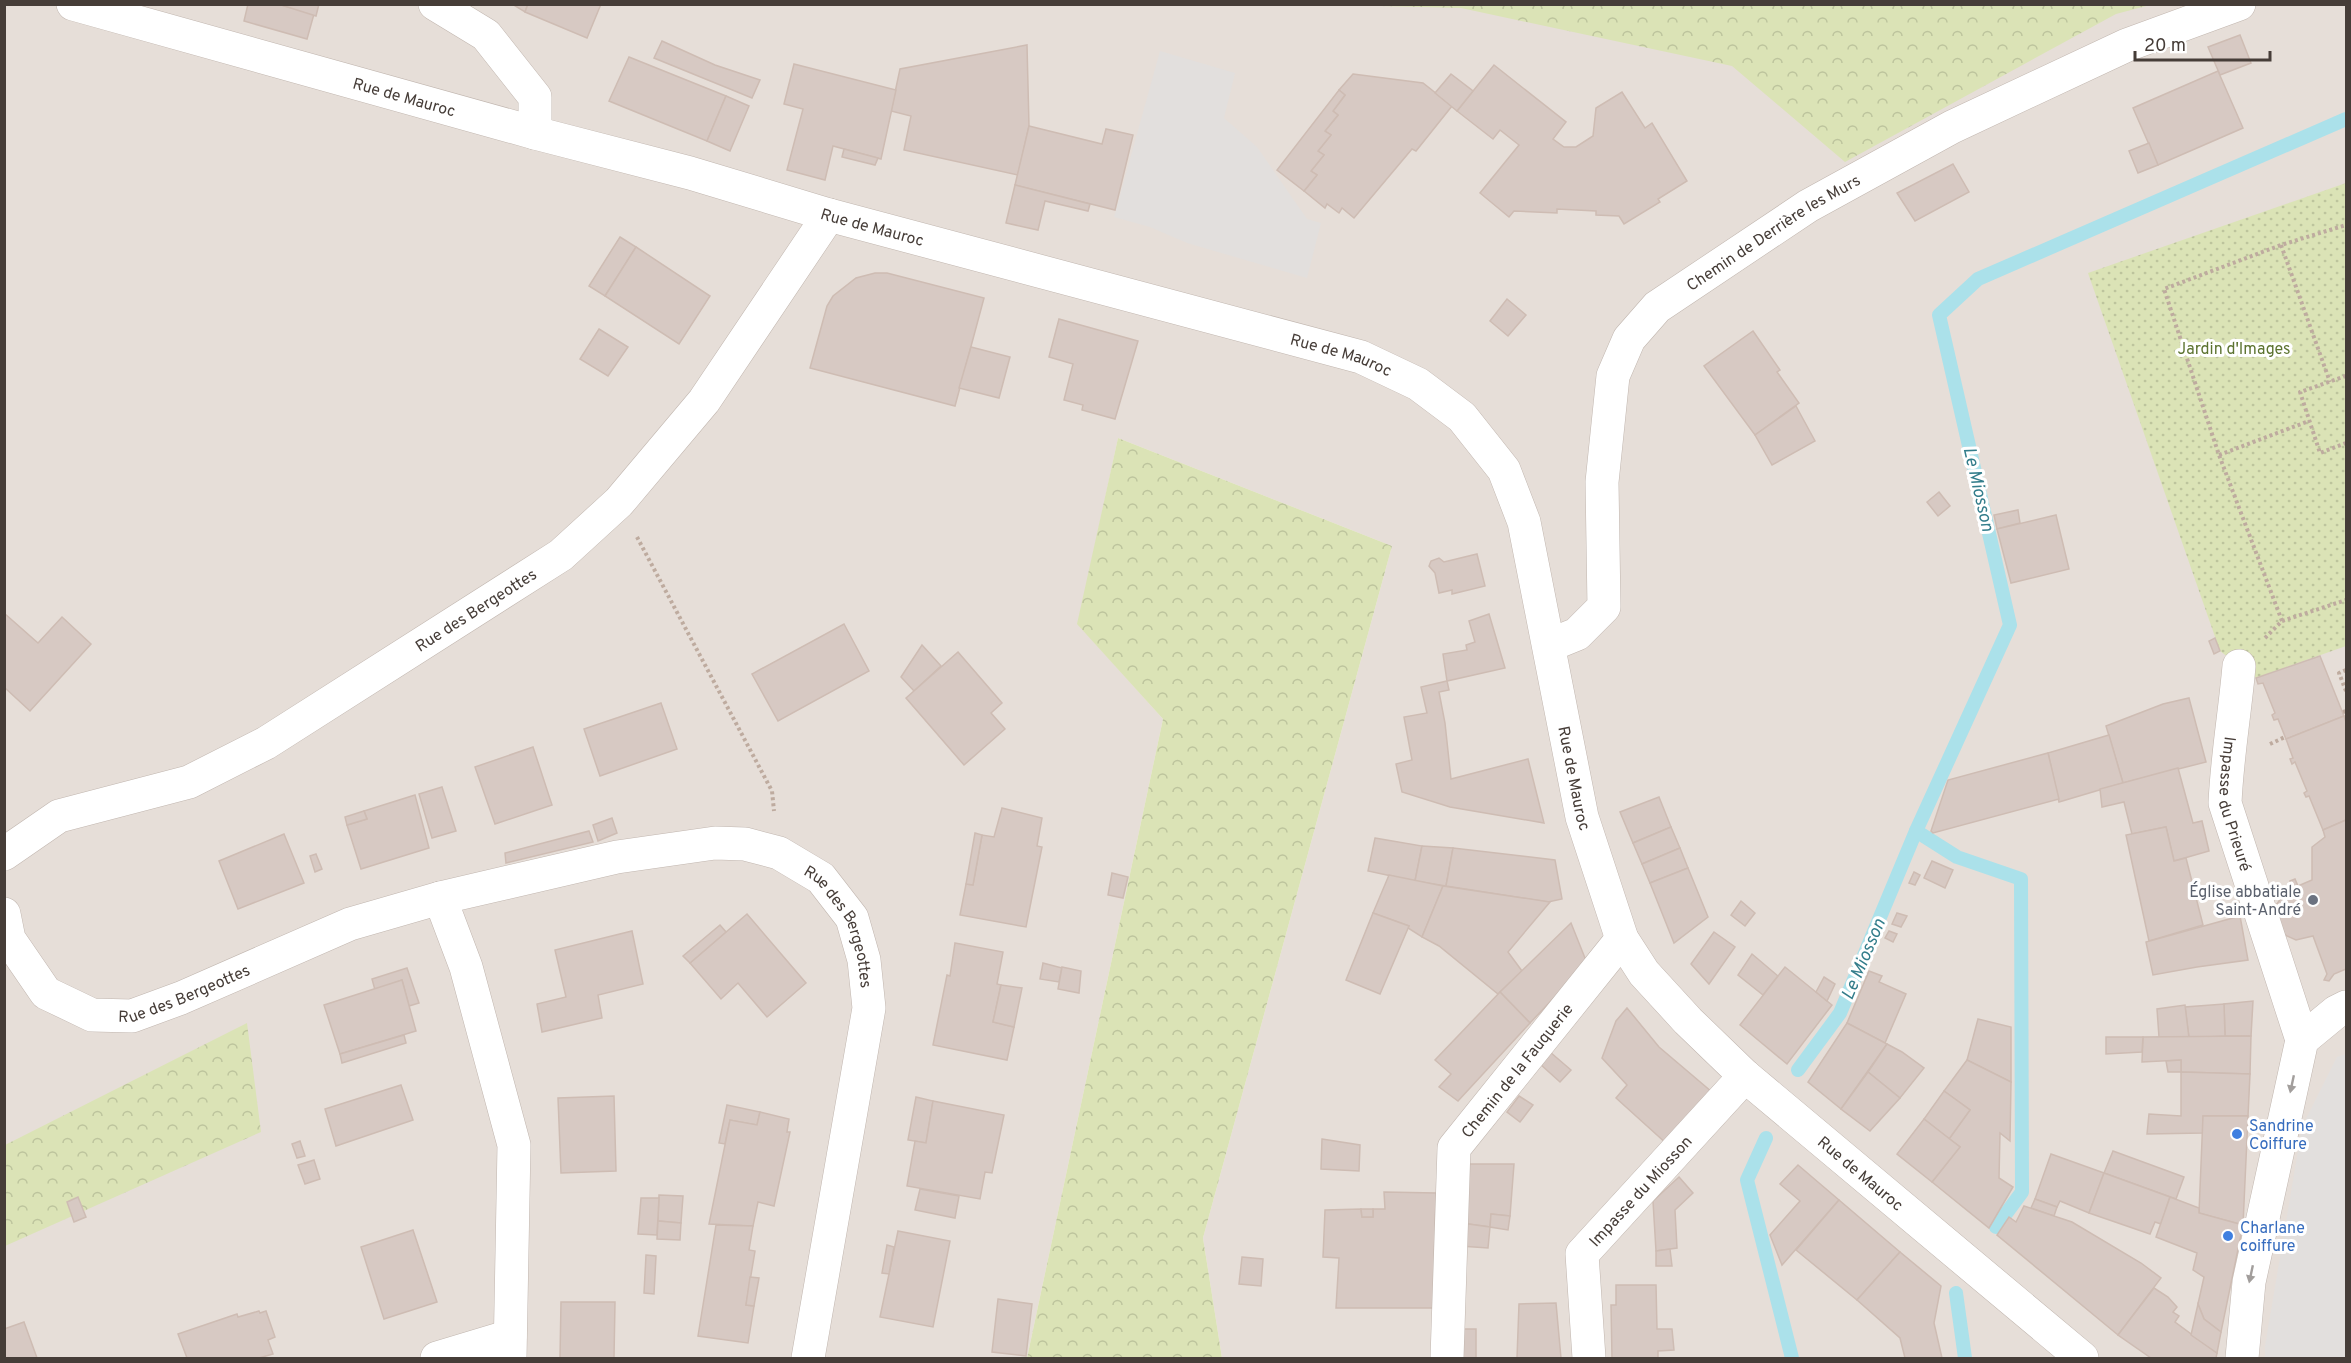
<svg xmlns="http://www.w3.org/2000/svg" width="2351" height="1363" viewBox="0 0 2351 1363" font-family="Overpass,sans-serif">
	<style>
		.residential { fill: #e6ded8 }
		.green { fill: url(#green-dots) }
		.forest { fill: url(#forest-crowns) }
		.parking { fill: #e2dfdd }
		.lines { fill: none; stroke-linecap: round; stroke-linejoin: round }
		.stream { stroke: #abe1ea; stroke-width: 14 }
		.building { fill: #d7c9c3; stroke: #cebcb3; stroke-width: 1.5 }
		.minor-casing { stroke: #c1b6af; stroke-width: 34 }
		.tertiary-casing { stroke: #c1b6af; stroke-width: 34 }
		.path { stroke: #beab9f; stroke-width: 4; stroke-dasharray: 3 3; stroke-linecap: butt }
		.minor { stroke: #fff; stroke-width: 33 }
		.tertiary { stroke: #fff; stroke-width: 33 }
		.oneway { fill: #a29e9c }
		.worship-dot { fill: #6b7280; stroke: #fff; stroke-width: 2 }
		.shop-dot { fill: #3f7fe0; stroke: #fff; stroke-width: 2 }
		.labels { text-anchor: middle; stroke-width: 6; stroke-linejoin: round; paint-order: stroke }
		.street-label { font-size: 16px; fill: #463d38; stroke: #fff }
		.park-label { font-size: 16px; fill: #5c7330; stroke: #fff }
		.worship-label { font-size: 16px; fill: #5b616d; stroke: #fff; text-anchor: end }
		.shop-label { font-size: 16px; fill: #366cbe; stroke: #fff; text-anchor: start }
		.water-label { font-size: 18px; font-style: italic; fill: #337d8b; stroke: #fff }
	</style>
	<defs>
		<pattern id="green-dots" width="8" height="8" patternUnits="userSpaceOnUse" patternTransform="scale(1.5)"><rect width="8" height="8" fill="#dbe3b6"/><path d="M2 2h.1M6 6h.1" fill="none" stroke="#bdc49d" stroke-width="1.8" stroke-linecap="round"/></pattern>
		<pattern id="forest-crowns" width="20" height="18" patternUnits="userSpaceOnUse" patternTransform="scale(1.5)"><rect width="20" height="18" fill="#dbe3b6"/><path d="M2 6a3 3 0 1 1 6 0M12 15a3 3 0 1 1 6 0" fill="none" stroke="#bdc49d"/></pattern>
	</defs>
	<rect width="100%" height="100%" fill="#f3ede9"/>
	<path class="residential" d="M5 5H2346V1358H1222L1203 1238 1392 546 1118 438 1078 624 1163 719 1027 1358H5Z"/>
	<path class="green" d="M2346 183V646L2256 678 2220 651 2088 273Z"/>
	<g class="forest">
		<path d="M1338 5H2150L2116 14 1845 162 1732 66 1461 8Z"/>
		<path d="M1118 438 1392 546 1203 1238 1222 1358H1027L1163 719 1077 624Z"/>
		<path d="M247 1023 261 1132 5 1246V1145Z"/>
	</g>
	<g class="parking">
		<path d="M1160 51 1235 73 1224 118 1257 147 1307 219 1321 223 1307 278 1187 243 1150 227 1114 217Z"/>
		<path d="M2346 1054V1358H2265V1346L2302 1127 2337 1057Z"/>
	</g>
	<g class="lines">
		<g class="stream">
			<path d="M1916 831 1957 857 2021 879 2022 1192 1996 1227"/>
			<path d="M1798 1070 1840 1013 1916 831 2010 625 1939 315 1978 279 2346 119"/>
			<path d="M1766 1138 1747 1180 1792 1358"/>
			<path d="M1956 1293 1965 1358"/>
		</g>
	</g>
	<g class="building">
		<path d="M248 4H278L314 14 307 39 244 21Z"/>
		<path d="M278 4H319L316 16Z"/>
		<path d="M512 4H528L525 12Z"/>
		<path d="M528 4H601L587 38 525 12Z"/>
		<path d="M2240 35 2251 63 2220 75 2208 47Z"/>
		<path d="M662 41 715 65 760 80 752 98 654 58Z"/>
		<path d="M1027 45 1029 126 1018 175 904 150 911 116 891 111 900 69Z"/>
		<path d="M629 57 726 96 707 141 609 101Z"/>
		<path d="M794 64 896 90 881 159 833 146 825 180 787 170 803 109 784 104Z"/>
		<path d="M1494 65 1566 122 1553 139 1564 147H1576L1593 136 1596 108 1622 92 1645 128 1652 123 1687 181 1658 199 1660 202 1624 224 1619 216 1596 215V211L1557 209V213L1514 211 1509 217 1480 193 1519 145 1500 130 1493 139 1457 111Z"/>
		<path d="M2218 71 2243 128 2158 165 2133 108Z"/>
		<path d="M1353 74 1423 83 1452 106 1416 151 1412 149 1354 218 1342 208 1339 213 1327 204 1325 208 1304 191 1317 175 1311 171 1324 155 1318 151 1331 135 1325 131 1338 115 1333 111 1345 95 1339 90Z"/>
		<path d="M1451 74 1473 91 1457 111 1435 93Z"/>
		<path d="M1339 90 1345 95 1333 111 1338 115 1325 131 1331 135 1318 151 1324 155 1311 171 1317 175 1304 191 1277 170Z"/>
		<path d="M726 96 749 106 730 151 707 141Z"/>
		<path d="M1029 126 1102 144 1106 129 1133 135 1115 210 1015 185Z"/>
		<path d="M2149 143 2158 165 2138 173 2129 151Z"/>
		<path d="M844 149 878 158 875 165 842 157Z"/>
		<path d="M1953 164 1969 192 1915 221 1897 193Z"/>
		<path d="M1015 185 1090 204 1088 211 1045 201 1038 230 1006 223Z"/>
		<path d="M620 237 636 247 605 296 589 286Z"/>
		<path d="M636 247 710 296 679 344 605 296Z"/>
		<path d="M875 273H887L984 298 955 406 810 368 827 306 833 296 856 278Z"/>
		<path d="M1507 299 1526 315 1508 336 1490 321Z"/>
		<path d="M1059 319 1138 341 1115 419 1082 410 1083 405 1064 400 1073 364 1049 357Z"/>
		<path d="M599 329 628 347 608 376 580 359Z"/>
		<path d="M1753 331 1780 370 1777 372 1799 403 1755 435 1704 366Z"/>
		<path d="M971 347 1010 357 999 398 959 388Z"/>
		<path d="M1796 406 1815 441 1772 465 1755 435Z"/>
		<path d="M1939 492 1950 506 1938 516 1927 502Z"/>
		<path d="M2018 510 2020 523 1997 529 1994 515Z"/>
		<path d="M2056 515 2069 569 2011 583 1997 529Z"/>
		<path d="M1477 554 1485 586 1452 594V590L1439 593 1435 573 1429 566 1431 561 1439 558 1444 562Z"/>
		<path d="M4 613 38 643 62 617 91 644 30 711 4 687Z"/>
		<path d="M1489 614 1505 668 1447 681 1443 654 1467 650 1466 645 1475 642 1469 621Z"/>
		<path d="M844 624 869 671 778 721 752 674Z"/>
		<path d="M2215 638 2220 651 2214 654 2209 641Z"/>
		<path d="M922 645 941 666 914 691 901 677Z"/>
		<path d="M958 652 1002 703 991 713 1005 729 964 765 906 698Z"/>
		<path d="M2320 656 2344 716 2286 739 2278 719 2274 720 2272 715 2275 713 2263 683 2258 684 2256 678Z"/>
		<path d="M1447 681 1449 690 1439 692 1445 723 1451 779 1528 759 1544 823 1450 807 1402 792 1396 764 1412 760 1404 717 1427 713 1421 687Z"/>
		<path d="M2189 698 2206 762 2123 783 2106 726 2163 704Z"/>
		<path d="M661 703 677 749 600 776 584 729Z"/>
		<path d="M2344 716 2346 722V820L2323 830 2309 796 2306 797 2304 793 2307 791 2295 762 2292 764 2290 759 2293 758 2286 739Z"/>
		<path d="M2109 735 2123 783 2059 802 2048 753Z"/>
		<path d="M533 747 552 805 495 824 475 767Z"/>
		<path d="M2048 753 2059 799 1933 833 1931 831 1948 780Z"/>
		<path d="M2178 768 2193 823 2202 821 2209 851 2174 861 2166 827 2132 834 2124 802 2102 807 2100 789Z"/>
		<path d="M442 787 456 831 432 838 419 794Z"/>
		<path d="M415 795 429 848 361 869 347 825 367 819 364 811Z"/>
		<path d="M1659 797 1671 827 1633 843 1620 812Z"/>
		<path d="M1002 808 1042 818 1037 846 1042 847 1026 927 960 915 966 884 973 885 982 835 994 837Z"/>
		<path d="M364 811 367 819 347 825 345 817Z"/>
		<path d="M612 818 617 833 598 841 593 825Z"/>
		<path d="M2346 820V969L2334 974 2329 981 2324 980 2327 974 2313 936 2296 940 2285 935 2269 903 2277 904 2283 895 2293 888 2290 881 2295 879 2298 886 2312 880V847L2325 837 2323 830Z"/>
		<path d="M1671 827 1680 848 1642 864 1633 843Z"/>
		<path d="M2166 827 2174 861 2186 858 2203 925 2149 941 2126 835Z"/>
		<path d="M589 831 593 842 506 863 505 853Z"/>
		<path d="M975 833 982 835 973 885 966 884Z"/>
		<path d="M284 834 304 883 238 909 219 861Z"/>
		<path d="M1375 838 1422 846 1415 881 1368 871Z"/>
		<path d="M1422 846 1453 848 1446 886 1415 881Z"/>
		<path d="M1453 848 1555 860 1562 899 1548 902 1446 886Z"/>
		<path d="M1680 848 1688 868 1650 883 1642 864Z"/>
		<path d="M316 854 322 869 315 872 310 856Z"/>
		<path d="M1932 861 1953 870 1945 888 1924 878Z"/>
		<path d="M1688 868 1708 917 1674 943 1650 883Z"/>
		<path d="M1914 872 1920 875 1915 885 1909 883Z"/>
		<path d="M1112 873 1128 877 1123 898 1108 895Z"/>
		<path d="M1389 875 1443 886 1422 937 1408 928 1409 926 1373 913Z"/>
		<path d="M1443 886 1550 902 1508 952 1522 971 1498 994 1439 946 1422 937Z"/>
		<path d="M1741 901 1755 913 1745 926 1731 915Z"/>
		<path d="M1373 913 1409 926 1380 994 1346 980Z"/>
		<path d="M1897 913 1907 916 1901 927 1892 924Z"/>
		<path d="M747 914 806 983 767 1017 738 983 721 999 690 963Z"/>
		<path d="M2240 916 2248 960 2197 967 2153 975 2146 942Z"/>
		<path d="M1571 923 1587 963 1530 1023 1500 992Z"/>
		<path d="M720 925 726 932 690 963 683 956Z"/>
		<path d="M632 931 643 984 598 995 602 1018 542 1032 537 1004 566 997 555 950Z"/>
		<path d="M1889 931 1897 934 1893 942 1885 938Z"/>
		<path d="M1714 932 1735 947 1709 984 1691 964Z"/>
		<path d="M955 943 1003 952 997 984 1001 985 993 1022 1014 1027 1007 1060 933 1045 947 975 950 976Z"/>
		<path d="M1752 954 1778 976 1763 995 1738 975Z"/>
		<path d="M1043 963 1062 968 1059 982 1040 979Z"/>
		<path d="M1062 967 1081 971 1079 993 1058 989Z"/>
		<path d="M1785 967 1832 1005 1787 1064 1740 1025Z"/>
		<path d="M407 968 419 1003 409 1006 402 980 375 990 372 979Z"/>
		<path d="M1869 971 1882 976 1879 982 1906 994 1885 1043 1847 1023Z"/>
		<path d="M1824 977 1835 984 1827 1001 1816 992Z"/>
		<path d="M402 980 416 1031 340 1054 324 1005Z"/>
		<path d="M1001 985 1022 988 1014 1027 993 1022Z"/>
		<path d="M1500 992 1530 1023 1458 1101 1439 1087 1451 1074 1435 1060Z"/>
		<path d="M2253 1001 2251 1036H2225L2224 1004Z"/>
		<path d="M2224 1004 2225 1036 2189 1038 2185 1007Z"/>
		<path d="M2185 1005 2189 1038 2159 1037 2157 1009Z"/>
		<path d="M1627 1008 1659 1047 1712 1092 1668 1145 1616 1098 1627 1085 1602 1058 1616 1021Z"/>
		<path d="M1978 1019 2011 1027V1082L1967 1060Z"/>
		<path d="M1847 1023 1887 1044 1841 1109 1808 1082Z"/>
		<path d="M404 1035 406 1043 342 1063 340 1054Z"/>
		<path d="M2251 1036 2250 1074 2181 1072V1060L2142 1062 2143 1037Z"/>
		<path d="M2106 1037H2143L2142 1052 2106 1054Z"/>
		<path d="M1887 1044 1902 1052 1924 1068 1900 1098 1868 1072Z"/>
		<path d="M1550 1052 1571 1070 1560 1082 1540 1064Z"/>
		<path d="M1967 1060 2011 1082 2010 1141 2000 1133 1999 1178 2013 1187 1989 1228 1932 1182 1960 1147 1949 1139 1970 1110 1944 1091Z"/>
		<path d="M2181 1060V1072H2168L2166 1061Z"/>
		<path d="M1868 1072 1900 1098 1870 1131 1841 1109Z"/>
		<path d="M2181 1072 2250 1074 2248 1116H2203V1133L2147 1134 2149 1114 2181 1116Z"/>
		<path d="M401 1085 413 1120 336 1146 325 1109Z"/>
		<path d="M1944 1091 1970 1110 1949 1139 1924 1119Z"/>
		<path d="M614 1096 616 1171 561 1173 558 1098Z"/>
		<path d="M1519 1096 1533 1105 1520 1122 1507 1112Z"/>
		<path d="M916 1097 933 1101 926 1143 908 1140Z"/>
		<path d="M933 1101 1004 1115 992 1173 985 1172 980 1199 907 1186 915 1141 926 1143Z"/>
		<path d="M727 1105 760 1112 757 1125 730 1120 725 1144 719 1143Z"/>
		<path d="M760 1112 789 1119 787 1132H790L774 1206 758 1202 753 1226 709 1224 730 1120 757 1125Z"/>
		<path d="M2203 1116H2248L2243 1225 2199 1213Z"/>
		<path d="M1924 1119 1960 1147 1932 1182 1897 1154Z"/>
		<path d="M1322 1139 1360 1145 1359 1171 1321 1169Z"/>
		<path d="M300 1141 305 1156 297 1158 292 1144Z"/>
		<path d="M2113 1151 2184 1177 2176 1199 2104 1173Z"/>
		<path d="M2051 1154 2104 1173 2089 1213 2060 1201 2057 1207 2035 1199Z"/>
		<path d="M314 1160 320 1179 305 1184 298 1165Z"/>
		<path d="M1466 1164H1514L1510 1216 1491 1214 1490 1227 1461 1223Z"/>
		<path d="M1798 1165 1839 1200 1782 1265 1770 1235 1800 1201 1780 1184Z"/>
		<path d="M2104 1173 2170 1197 2161 1224 2155 1222 2150 1234 2089 1213Z"/>
		<path d="M1679 1177 1693 1193 1675 1210 1677 1248 1656 1251 1653 1201Z"/>
		<path d="M920 1189 959 1196 955 1218 915 1210Z"/>
		<path d="M1384 1192 1436 1193 1433 1308H1336L1339 1258 1323 1257 1325 1210 1361 1209 1362 1217H1373V1209H1385Z"/>
		<path d="M659 1195 683 1196 681 1223 658 1221Z"/>
		<path d="M78 1197 86 1217 74 1222 67 1202Z"/>
		<path d="M2170 1197 2199 1208V1213L2243 1225 2221 1332 2204 1319 2198 1304 2204 1277 2193 1270 2197 1253 2156 1237Z"/>
		<path d="M641 1198H659L657 1235 638 1234Z"/>
		<path d="M2035 1199 2057 1207 2054 1216 2031 1208Z"/>
		<path d="M1839 1200 1900 1252 1857 1300 1796 1250Z"/>
		<path d="M2024 1206 2072 1222 2141 1263 2161 1278 2118 1335 1997 1235 2009 1217 2016 1222Z"/>
		<path d="M1361 1209H1373V1217H1362Z"/>
		<path d="M1491 1214 1510 1216 1508 1230 1490 1227Z"/>
		<path d="M658 1221 681 1223 680 1240 657 1239Z"/>
		<path d="M1461 1223 1490 1227 1488 1248 1460 1246Z"/>
		<path d="M716 1225 753 1226 749 1250 755 1251 746 1305 754 1306 748 1343 698 1336Z"/>
		<path d="M413 1230 437 1302 384 1319 361 1247Z"/>
		<path d="M898 1231 950 1241 933 1327 880 1317Z"/>
		<path d="M887 1245 894 1247 889 1274 882 1273Z"/>
		<path d="M1670 1249 1672 1266H1656V1251Z"/>
		<path d="M1900 1252 1941 1286 1934 1323 1942 1358H1905L1900 1338 1857 1300Z"/>
		<path d="M646 1255 656 1256 654 1294 644 1293Z"/>
		<path d="M1242 1257 1263 1259 1261 1286 1239 1284Z"/>
		<path d="M750 1277 759 1278 754 1306 746 1305Z"/>
		<path d="M1616 1285H1656L1657 1329H1672L1674 1350 1658 1351V1358H1612L1611 1305H1616Z"/>
		<path d="M2154 1288 2168 1297 2177 1307 2173 1312 2179 1316 2175 1322 2217 1353 2216 1358H2151L2118 1335Z"/>
		<path d="M998 1299 1032 1304 1026 1356 992 1352Z"/>
		<path d="M561 1302H615L614 1358H560Z"/>
		<path d="M1556 1303 1561 1358H1517L1519 1304Z"/>
		<path d="M2198 1304 2204 1319 2221 1332 2217 1353 2191 1335Z"/>
		<path d="M259 1311 260 1313 266 1311 275 1337 268 1340 273 1354 259 1358H187L178 1334 237 1314 238 1317Z"/>
		<path d="M24 1322 37 1358H4V1329Z"/>
		<rect x="1459" y="1329" width="17" height="29"/>
	</g>
	<g class="lines">
		<g class="minor-casing">
			<g id="minor">
				<path d="M435 4 486 35 535 97V133"/>
				<path id="s1" d="M1550 645 1577 634 1604 607 1602 482 1613 376 1629 339 1657 307 1808 206 1952 127 2127 45 2239 4"/>
				<path id="s2" d="M2239 666C2235 712 2227 757 2225 803L2302 1040"/>
				<path id="s3" d="M4 854 59 816 189 782 266 743 561 555 619 502 704 401 829 215"/>
				<path id="s4" d="M440 898 617 857 715 843 745 844 779 853 821 878 852 918 864 960 869 1008 808 1358"/>
				<path id="s5" d="M4 914 9 939 46 993 92 1015 132 1016 181 998 350 924 440 898 466 967 514 1145 510 1358"/>
				<path d="M437 1358 510 1336"/>
				<path id="s6" d="M1447 1358 1454 1148 1622 939"/>
				<path id="s7" d="M1589 1358 1582 1254 1745 1076"/>
			</g>
		</g>
		<g class="tertiary-casing">
			<g id="tertiary">
				<path id="s8" d="M73 4 535 133 690 173 829 215 1361 357 1418 384 1462 417 1504 470 1524 522 1582 817 1622 939 1644 973 1688 1021 1745 1076 2082 1358"/>
				<path d="M2242 1358 2249 1282 2302 1040 2336 1012 2346 1007"/>
			</g>
		</g>
		<g class="path">
			<path d="M2281 245 2330 382"/>
			<path d="M2346 376 2300 392 2320 453 2346 443"/>
			<path d="M2219 455 2309 421"/>
			<path d="M637 537 772 791 774 811"/>
			<path d="M2282 621 2219 455 2164 289 2281 245 2346 225"/>
			<path d="M2265 638 2282 621 2346 600"/>
			<path d="M2346 670 2339 673 2346 691"/>
			<path d="M2343 712 2346 711"/>
			<path d="M2270 744 2285 737"/>
		</g>
		<use href="#minor" class="minor"/>
		<use href="#tertiary" class="tertiary"/>
	</g>
	<defs><path id="oneway-solid" d="M-6-.8H1V-3.2L6.5 0L1 3.2V.8H-6Z" transform="scale(1.5)"/></defs>
	<g class="oneway">
		<use href="#oneway-solid" transform="translate(2292 1084) rotate(102)"/>
		<use href="#oneway-solid" transform="translate(2251 1274) rotate(102)"/>
	</g>
	<circle class="worship-dot" cx="2313" cy="900" r="6"/>
	<g class="shop-dot">
		<circle cx="2237" cy="1134" r="6"/>
		<circle cx="2228" cy="1236" r="6"/>
	</g>
	<g class="labels">
		<g class="street-label">
			<text dy="6" stroke="none"><textPath href="#s8" startOffset="344">Rue de Mauroc</textPath></text>
			<text dy="6" stroke="none"><textPath href="#s8" startOffset="830">Rue de Mauroc</textPath></text>
			<text dy="6" stroke="none"><textPath href="#s1" startOffset="520">Chemin de Derrière les Murs</textPath></text>
			<text dy="6" stroke="none"><textPath href="#s8" startOffset="1316">Rue de Mauroc</textPath></text>
			<text dy="6" stroke="none"><textPath href="#s3" startOffset="536">Rue des Bergeottes</textPath></text>
			<text dy="6" stroke="none"><textPath href="#s8" startOffset="1838">Rue de Mauroc</textPath></text>
			<text dy="6" stroke="none"><textPath href="#s2" startOffset="140">Impasse du Prieuré</textPath></text>
			<text dy="6" stroke="none"><textPath href="#s4" startOffset="447">Rue des Bergeottes</textPath></text>
			<text dy="6" stroke="none"><textPath href="#s5" startOffset="238">Rue des Bergeottes</textPath></text>
			<text dy="6" stroke="none"><textPath href="#s6" startOffset="310">Chemin de la Fauquerie</textPath></text>
			<text dy="6" stroke="none"><textPath href="#s8" startOffset="2342">Rue de Mauroc</textPath></text>
			<text dy="6" stroke="none"><textPath href="#s7" startOffset="190">Impasse du Miosson</textPath></text>
		</g>
		<g class="park-label">
			<text x="2234" y="354">Jardin d'Images</text>
		</g>
		<g class="worship-label">
			<text x="2301" y="897">Église abbatiale<tspan x="2301" dy="18">Saint-André</tspan></text>
		</g>
		<g class="shop-label">
			<text x="2249" y="1131">Sandrine<tspan x="2249" dy="18">Coiffure</tspan></text>
			<text x="2240" y="1233">Charlane<tspan x="2240" dy="18">coiffure</tspan></text>
		</g>
		<g class="water-label">
			<text transform="translate(1979 489) rotate(77)" y="6">Le Miosson</text>
			<text transform="translate(1863 959) rotate(-67)" y="6">Le Miosson</text>
		</g>
	</g>
	<rect width="2351" height="1363" fill="none" stroke="#463d38" stroke-width="12"/>
	<path d="M2135 51v9h135v-9" fill="none" stroke="#463d38" stroke-width="3"/>
	<text x="2144" y="51" font-size="18" fill="#463d38" stroke="#ffffff" stroke-width="4.5" paint-order="stroke">20 m</text>
</svg>
